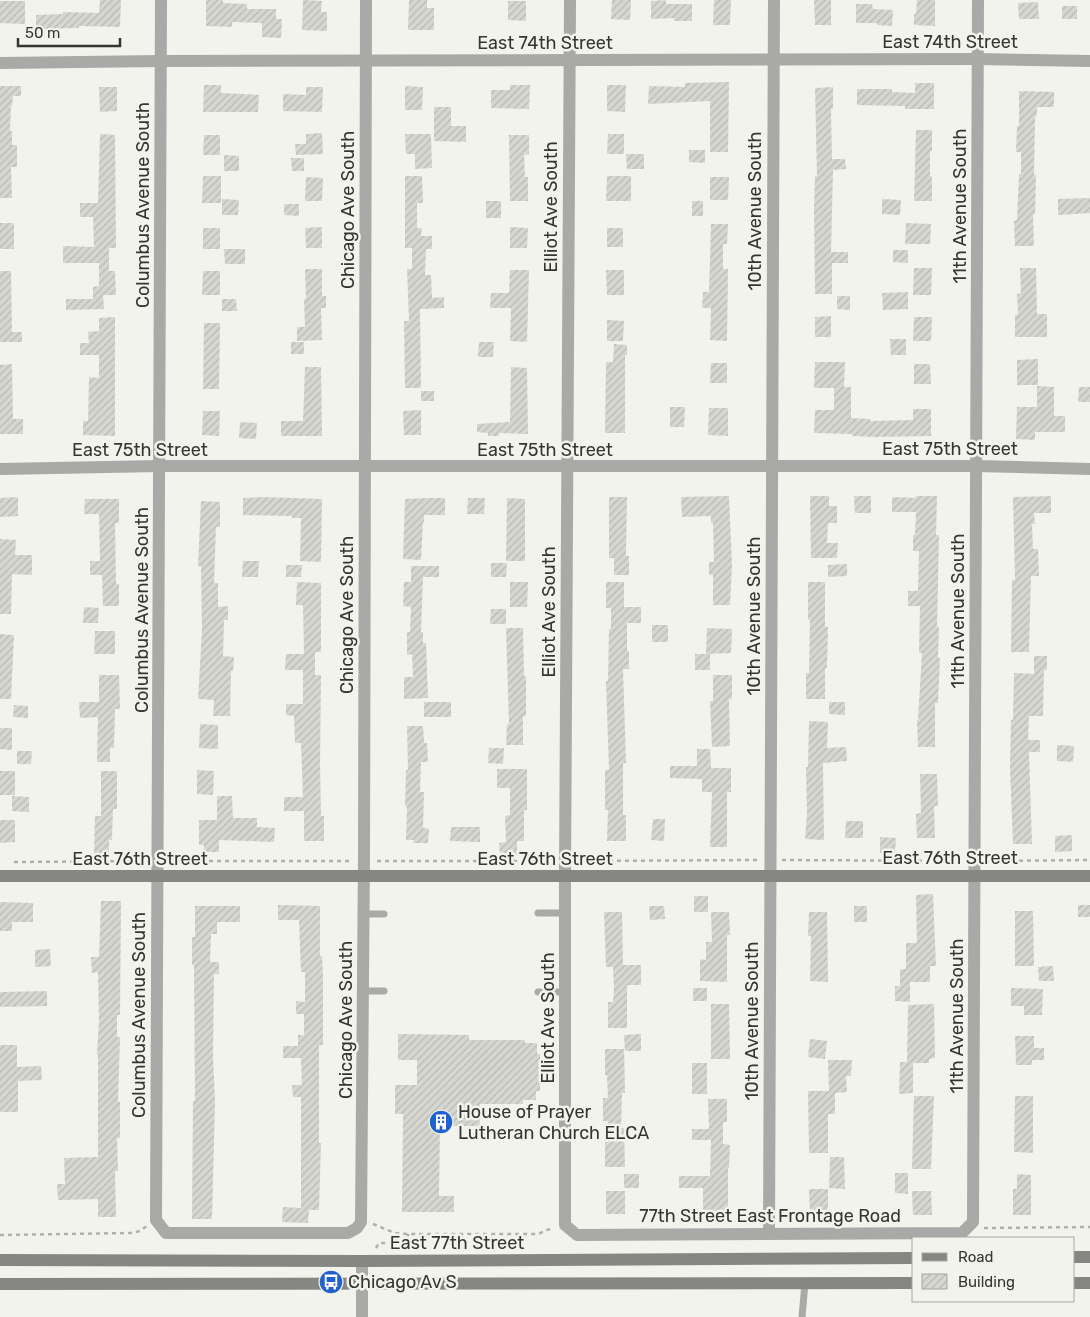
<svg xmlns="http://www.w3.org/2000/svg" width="1090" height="1317" viewBox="0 0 1090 1317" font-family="Rubik,sans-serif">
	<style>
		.building { fill: url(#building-hatch) }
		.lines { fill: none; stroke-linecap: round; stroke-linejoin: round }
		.path { stroke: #b0b1ab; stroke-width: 2.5; stroke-dasharray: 4 4; stroke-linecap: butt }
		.lane { stroke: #a9a9a7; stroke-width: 7 }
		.street { stroke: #a9a9a7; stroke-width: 12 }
		.secondary { stroke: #868683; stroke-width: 12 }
		.labels { text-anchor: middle; stroke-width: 5; stroke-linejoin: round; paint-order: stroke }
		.street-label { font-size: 18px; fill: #353532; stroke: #f2f3ec }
		.poi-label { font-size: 18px; fill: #353532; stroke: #f2f3ec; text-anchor: start }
	</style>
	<defs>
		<pattern id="building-hatch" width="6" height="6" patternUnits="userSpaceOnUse" patternTransform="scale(1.25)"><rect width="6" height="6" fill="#d6d7d0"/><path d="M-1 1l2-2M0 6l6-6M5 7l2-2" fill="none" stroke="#b8b9b3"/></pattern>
	</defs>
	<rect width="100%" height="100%" fill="#f2f3ec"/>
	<g class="building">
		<path d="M100 0H121L120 27 79 26V28L36 29V15L63 14V12L99 13Z"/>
		<path d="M206 0H223V3L247 4V9H276V19H282L281 38 262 37V23L232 22V27L206 26Z"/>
		<path d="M303 0 322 1 321 12H327V31L302 30Z"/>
		<path d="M409 0H427V8H434V30H408Z"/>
		<path d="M612 0H631L630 20 611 19Z"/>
		<path d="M666 0V4H692V21H674V18L651 19V1Z"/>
		<path d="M714 0H731L730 25H713Z"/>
		<path d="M814 0H831V25H815Z"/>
		<path d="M917 0H935V26L914 25V14H916Z"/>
		<path d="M0 1H25V24L0 23Z"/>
		<path d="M508 1H526V21L508 20Z"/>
		<path d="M1038 2 1039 19H1019L1018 3Z"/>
		<path d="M856 4H872L873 9 893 10 892 26 877 25V23H856Z"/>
		<rect x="1062" y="6" width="15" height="13"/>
		<path d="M729 82 728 152H710V101L648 104 649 86 685 87V83Z"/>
		<path d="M915 83H934V109H905V106L857 105V89H892V92L915 93Z"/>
		<path d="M204 85H221V93L259 95 258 112H203Z"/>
		<path d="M510 85H530L529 109 491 108V90H510Z"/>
		<path d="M607 85H626L625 112 607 111Z"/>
		<path d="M0 86H21V96H13L12 106H11L10 131H12V145H17V167H11L12 198H0Z"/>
		<path d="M405 86 423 87 422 110H405Z"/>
		<path d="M99 87H117V111L100 112Z"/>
		<path d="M306 87H323L322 112 283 111V94L306 95Z"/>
		<path d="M833 87V109H831L832 159H845L846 169 833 170 831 252H848V263H832V294H815L814 209 815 176H817L815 88Z"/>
		<path d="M1019 91 1054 92V107H1037V116H1035L1034 175H1036L1035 214H1033L1034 246H1015L1014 221 1017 220 1019 174H1021V152H1016L1017 126H1019Z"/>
		<path d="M434 107H451V126H466V142L434 141Z"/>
		<path d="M916 130H932V151H930V176L932 177V201H914Z"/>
		<path d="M322 133 323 154 296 155 295 144H306V134Z"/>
		<path d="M100 134 115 135 116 248H109V271H115L116 295H103L104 309 66 310V299H93V287L99 286V263H63V246L94 247 93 217H80V203H98Z"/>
		<path d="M405 134H431L432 168 415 169V154H406Z"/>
		<path d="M608 134H624V154H607Z"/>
		<path d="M204 135H220V155H203Z"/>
		<path d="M509 135H529V154L524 155 525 177H528V201H510Z"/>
		<path d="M689 150H705V163L689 162Z"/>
		<path d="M626 154H644V169H627Z"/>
		<path d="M224 155 239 156V171H224Z"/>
		<path d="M291 158H304V171H292Z"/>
		<path d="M203 176H221V203H202Z"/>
		<path d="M405 176H422L423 203H417V228H422L421 236H432V249H426L425 275H431L432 298 444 297V308L420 309 421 388H405L404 321H409L407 269H412V248H405Z"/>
		<path d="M607 176H631V201H606Z"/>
		<path d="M306 177 323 178 322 201H305Z"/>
		<path d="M710 177H729L728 200H710Z"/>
		<path d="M1090 198V213L1058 215V199Z"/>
		<path d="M222 199 239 200 238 215H222Z"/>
		<path d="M882 199 901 200 900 215 882 214Z"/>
		<rect x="486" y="201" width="15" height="17"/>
		<rect x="692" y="201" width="11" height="15"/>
		<path d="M284 204H299V216L284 215Z"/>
		<rect x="0" y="223" width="14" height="26"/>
		<path d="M906 223 931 224 930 244H905Z"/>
		<path d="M711 224H728L727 244H723V269H728L727 341 710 340 711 308H702L703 292H709Z"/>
		<path d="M322 227V248H306L305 228Z"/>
		<path d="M510 227 528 228 527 248H510Z"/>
		<rect x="203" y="228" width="17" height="21"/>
		<rect x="607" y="228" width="16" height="19"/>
		<path d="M224 249H245V264H225Z"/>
		<path d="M893 250H908V263L893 262Z"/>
		<path d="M914 268H932L931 295H913Z"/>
		<path d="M1020 268H1036L1037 314H1047V337H1015V315L1018 314 1017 294 1021 293Z"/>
		<path d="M305 269H322V296H326V308H321L322 340 297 341V327H305L304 299H306Z"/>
		<path d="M510 270H529L527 342 510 341 511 308H490L491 293H509Z"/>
		<path d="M606 270H624V295H607Z"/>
		<path d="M0 271H11L12 332H22V342H0Z"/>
		<path d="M203 271H220V295H202Z"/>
		<path d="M908 292V309L883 310 882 293Z"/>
		<path d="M837 296H850V310L837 309Z"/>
		<path d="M222 299H236L237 311H222Z"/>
		<path d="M831 316V337H815V317Z"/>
		<path d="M115 317V436L83 435V421H88L89 377 99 378V355H80V343H89L88 332 99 331V318Z"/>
		<path d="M914 317H932L931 341H913Z"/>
		<path d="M607 320 624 321 623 341H607Z"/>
		<path d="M204 323H220L219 389H203Z"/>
		<path d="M890 339H906V355H891Z"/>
		<rect x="291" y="342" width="13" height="12"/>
		<path d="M479 342H494L493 357H478Z"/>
		<path d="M614 344 627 345V355H625V433H605L606 362H613Z"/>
		<path d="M1038 359V385H1017V360Z"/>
		<path d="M815 362H845L844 387H851V418L870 419V421L913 420V409H931V436L877 437 852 436V434L814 433 815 410H834V388H814Z"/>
		<path d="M711 363H727V383H710Z"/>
		<path d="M12 364 13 419H23V434H0V365Z"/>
		<path d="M914 364H930L931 384H914Z"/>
		<path d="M305 367H321L322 436H281V421H303Z"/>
		<path d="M511 367 527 368 528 434 499 433V436H488V433L477 432V424L510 422Z"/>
		<path d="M1037 386 1054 387V416H1065V432H1035V440L1016 439 1017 407H1037Z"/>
		<path d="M1079 387H1090V402H1078Z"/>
		<rect x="421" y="391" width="13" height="10"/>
		<path d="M670 407H685L684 427H670Z"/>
		<path d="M709 408H728V436L708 435Z"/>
		<path d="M421 410V435H404L403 411Z"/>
		<path d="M203 411H220L219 436 202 435Z"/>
		<path d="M240 422 257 423 256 439 239 438Z"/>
		<path d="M729 496 732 565 730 605H713V575H709V562H714L713 523H711V516L682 517 681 497Z"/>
		<path d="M810 496H829V506H837V523H828L827 543H838L837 558H811Z"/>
		<path d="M854 496H871V513H855Z"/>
		<path d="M916 496H937L936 535H939L937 627H939L938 658H940L938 703H935V747H918L917 720H918L922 653H919L920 606H908V591H918L919 551H913V535H915L916 512H892V497L916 498Z"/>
		<path d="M1051 496V513H1034L1035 524H1032L1033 549H1038L1039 576H1031L1029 652H1011L1012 580H1015L1013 497Z"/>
		<path d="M18 497V516L0 517V498Z"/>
		<path d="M264 497 322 499 321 562 300 561 301 518H292V516L243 515V498Z"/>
		<path d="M609 497H627L626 556H629V575H614V558H609Z"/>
		<path d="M427 498H445V515H424V522H423L421 560 403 559 405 499Z"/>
		<path d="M468 498H485L484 514H467Z"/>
		<path d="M507 498 525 499V561H506Z"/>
		<path d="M85 499H119V523H115L116 584H119V606H103L102 575H90V561H100L99 514H84Z"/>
		<path d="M201 501 220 502V527H216L214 583H218V607L228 606V620H224L223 656 234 657 233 671H231L230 716H213L214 700 198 699 202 630 201 566H198Z"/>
		<path d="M0 539 16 540 15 555H32V575L12 574 11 614H0Z"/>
		<path d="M243 561H259L258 577H242Z"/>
		<path d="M491 563H507L506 577H491Z"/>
		<path d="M847 564V576L828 577V565Z"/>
		<path d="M286 565H302L301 577H286Z"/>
		<path d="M411 566H439V577H423L421 632H423V643H426L428 698 404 699V677H413L412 654 407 655V632H410L411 607 403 606 404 582H411Z"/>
		<path d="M297 582 321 583V652H315V675H321L320 764 321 816H324V841H304V811H284V797H303L301 743H295L294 716 286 715V704H303V670H285L286 654H304L303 605H296Z"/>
		<path d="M510 582H528L527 607H510Z"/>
		<path d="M606 582H624V607H641V623H627V651H629V669H623L626 763H623V815H626V841H607L608 810H605V770H609L606 681H608L609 629H611V608H606Z"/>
		<path d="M808 582H825V627H828L827 668H825V699H806V673H809L810 620H808Z"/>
		<path d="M84 607 99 608 98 623H83Z"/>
		<path d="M491 609H506V624H490Z"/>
		<rect x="652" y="625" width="16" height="17"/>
		<path d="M506 628H523L524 676H526V716H523V745H506L507 724H509Z"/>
		<path d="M707 628 732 629 731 653 706 654Z"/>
		<path d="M95 631H115V654H94Z"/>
		<path d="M0 634 14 635 11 699H0Z"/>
		<rect x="695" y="654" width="15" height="16"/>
		<path d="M1034 656H1047V670H1044L1043 716H1029L1028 740H1040V752H1029L1032 844H1013L1010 767 1011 720H1013L1014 673 1034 674Z"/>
		<path d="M99 675H119L120 709H115L114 748H110V762H97L98 717 80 718 79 702H99Z"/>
		<path d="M713 675H732V699H729L730 746 712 747 710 701H713Z"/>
		<rect x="424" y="702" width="27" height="15"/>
		<path d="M829 702H845V715L829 714Z"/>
		<path d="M14 705 28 706V718L13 717Z"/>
		<path d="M809 721 828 722 827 748 846 747 847 761 823 763 824 840 805 839 807 814 806 767H808Z"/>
		<path d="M200 724 218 725V749L199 748Z"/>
		<path d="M407 726H423L424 743H427L428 762H421L420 792H424L423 828 429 829 428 843H413L414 840H406L407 807 405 806 406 770H408Z"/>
		<path d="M0 728H12V750L0 749Z"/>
		<path d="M1057 745 1074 746 1073 762 1057 761Z"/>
		<path d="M489 748H504L503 764 488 763Z"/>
		<path d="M697 749H710L711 768H731V792H727V847H710L712 792H702V779L670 778V766H697Z"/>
		<path d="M17 751H32L31 764H17Z"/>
		<path d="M497 769H527V810H524V841H517V855H500L499 843 506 842 505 816 510 815V788H497Z"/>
		<path d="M197 770 214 771 213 795 197 794Z"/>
		<rect x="0" y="771" width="15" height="24"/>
		<path d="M101 771H117V809H113L112 840H109V854H94L95 816H101Z"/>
		<path d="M920 774H937L938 806H934L935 838H917L916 814 921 813Z"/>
		<path d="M12 796 29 797V812L12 811Z"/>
		<path d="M217 796H232L233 818H257V827L275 828 274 842 219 840V852H204V845H199V820H217Z"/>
		<path d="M653 819H665L664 841 651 840Z"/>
		<path d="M0 820H15V842L0 843Z"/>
		<path d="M846 821H863V838H845Z"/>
		<path d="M451 827H480V842L450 841Z"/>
		<path d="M1072 835V851L1055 852V836Z"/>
		<path d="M880 837 896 838 895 853H880Z"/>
		<path d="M933 894 936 966H930V982H910V1002L895 1001V986H900V969H906V943H917L916 895Z"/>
		<rect x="694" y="896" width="14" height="16"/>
		<path d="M101 901H121L120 1015H117V1037H120L118 1102H120V1138H117L118 1171H115L116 1217H98V1199L58 1200 57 1184H65L64 1158 98 1157V1055H97L99 1019 98 972 92 973 91 957H99Z"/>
		<path d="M0 902 33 903V922H12V931H0Z"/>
		<path d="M278 905 320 906V956H322L323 977V1045H319V1143H321L319 1210H309L308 1223 282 1222 283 1207 301 1208V1097H293L292 1085H302L301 1058H283V1046H298V1035H304V1014H296V1001L305 1002V972H301L299 920H278Z"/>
		<rect x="1078" y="905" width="12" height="12"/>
		<path d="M195 906H240V922H217V934H211L210 962H219V974H214L213 1056 215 1102 212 1219H192L193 1101H195L194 965H192V937H195Z"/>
		<path d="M649 906H664L665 919 650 920Z"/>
		<rect x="854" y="906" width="13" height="16"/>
		<path d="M1015 911H1033L1034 966H1015Z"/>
		<path d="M604 912H622L623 965H641V985H627V1028H608V1002H613L614 990 613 967H606Z"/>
		<path d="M711 912H729L730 935H727V982L700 981V959L706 960V942H712Z"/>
		<path d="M809 912H827L828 982 810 981 811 936H808Z"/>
		<path d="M50 949 51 966 35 967V950Z"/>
		<path d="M1053 966 1054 981H1039L1038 967Z"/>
		<rect x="693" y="988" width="14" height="13"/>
		<path d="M1011 988 1043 989 1042 1015H1024V1006H1011Z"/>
		<path d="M47 991V1006L0 1007V992Z"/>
		<path d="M711 1004H729L730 1059H711Z"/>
		<path d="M934 1004 935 1058 929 1059V1063H913V1093L899 1094 900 1062H907L908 1005Z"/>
		<path d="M398 1034 469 1035V1040H525V1043H537V1054H540V1091H536V1100H523V1104H480V1126H440L439 1196H454V1212H402L403 1114H395V1085H417V1060H398Z"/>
		<path d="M641 1034V1051H625L624 1035Z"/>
		<path d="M1015 1036H1034V1048H1044V1060H1032V1065H1016Z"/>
		<path d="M810 1039 827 1041 825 1059 808 1057Z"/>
		<path d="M0 1045H17V1067L41 1066 42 1080 18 1081V1112H0Z"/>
		<path d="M605 1049H624L625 1093H622L621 1128H624L625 1167H605V1142H608V1121H603V1098H608L607 1075H605Z"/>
		<path d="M828 1060H852L851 1076H846L847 1092 835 1093V1114H828V1153H809L808 1091H829Z"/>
		<rect x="692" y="1063" width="15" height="31"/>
		<path d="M914 1096H934L931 1169H912Z"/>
		<path d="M1015 1096H1033V1153L1014 1152Z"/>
		<path d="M708 1099H727V1122H723V1144L730 1145 729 1168H728V1211H703V1188H679V1176H710L711 1140H692V1129H709Z"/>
		<path d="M830 1157H844L845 1189 829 1188Z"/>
		<path d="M895 1173H908V1194L895 1193Z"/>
		<rect x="624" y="1174" width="15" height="14"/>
		<path d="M1017 1174 1031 1175V1215H1013V1189H1017Z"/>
		<path d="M809 1189H828V1215H810Z"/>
		<rect x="606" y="1191" width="19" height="23"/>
		<path d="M912 1191H931L932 1215H913Z"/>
	</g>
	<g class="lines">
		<g class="path">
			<path d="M782 860 964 861"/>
			<path d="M169 861H351"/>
			<path d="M377 861H554"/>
			<path d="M577 861 759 860"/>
			<path d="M987 861 1090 860"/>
			<path d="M14 862 146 861"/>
			<path d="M373 1224 395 1233 408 1234H538L552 1228"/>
			<path d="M984 1228 1090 1227"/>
			<path d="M0 1235 131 1233 140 1231 147 1226"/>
			<path d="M376 1248 379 1243H404L408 1241V1234"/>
		</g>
		<g class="lane">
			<path d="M538 913H565"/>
			<path d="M364 914H384"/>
			<path d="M363 991H384"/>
			<path d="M538 992H565"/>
			<path d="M802 1317 805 1283"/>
		</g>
		<g class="street">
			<path d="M161 0 156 1220 166 1233H348L357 1228 361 1222 364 856 366 0"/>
			<path d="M570 0 565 876V1225L577 1235 962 1233 973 1222 978 0"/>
			<path d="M0 63 160 61 978 59 1090 61"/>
			<path d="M0 469 160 466H976L1090 469"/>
			<path d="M769 1233 774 0"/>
			<path d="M362 1261V1317"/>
		</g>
		<g class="secondary">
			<path d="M0 876H1090"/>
			<path d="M1074 1257H1090"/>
			<path d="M0 1260 362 1261 914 1258"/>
			<path d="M1074 1283H1090"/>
			<path d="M0 1284 914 1283"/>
		</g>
	</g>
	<defs>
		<g id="building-disc" transform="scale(1.25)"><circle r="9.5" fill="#2061cd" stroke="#f2f3ec"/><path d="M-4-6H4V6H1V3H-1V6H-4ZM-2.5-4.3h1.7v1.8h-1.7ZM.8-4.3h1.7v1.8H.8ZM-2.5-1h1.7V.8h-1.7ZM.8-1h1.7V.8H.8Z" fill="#fff"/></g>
		<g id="bus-disc" transform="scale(1.25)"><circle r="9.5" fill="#2061cd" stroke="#f2f3ec"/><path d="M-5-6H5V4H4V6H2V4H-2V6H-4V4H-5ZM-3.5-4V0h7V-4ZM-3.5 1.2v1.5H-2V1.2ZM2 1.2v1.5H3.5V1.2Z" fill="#fff"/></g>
	</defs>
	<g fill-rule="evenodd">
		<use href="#building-disc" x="441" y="1122"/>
		<use href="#bus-disc" x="331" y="1282"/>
	</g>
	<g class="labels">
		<g class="street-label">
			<text x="950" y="48">East 74th Street</text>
			<text x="545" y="49">East 74th Street</text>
			<text transform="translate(143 205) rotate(-90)" y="6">Columbus Avenue South</text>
			<text transform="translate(960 206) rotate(-90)" y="6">11th Avenue South</text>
			<text transform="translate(551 207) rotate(-90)" y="6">Elliot Ave South</text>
			<text transform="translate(348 210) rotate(-90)" y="6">Chicago Ave South</text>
			<text transform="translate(755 211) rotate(-90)" y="6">10th Avenue South</text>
			<text x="950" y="455">East 75th Street</text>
			<text x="140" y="456">East 75th Street</text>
			<text x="545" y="456">East 75th Street</text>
			<text transform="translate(142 610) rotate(-90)" y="6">Columbus Avenue South</text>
			<text transform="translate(958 611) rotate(-90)" y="6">11th Avenue South</text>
			<text transform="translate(549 612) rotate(-90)" y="6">Elliot Ave South</text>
			<text transform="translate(347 615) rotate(-90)" y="6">Chicago Ave South</text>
			<text transform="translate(754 616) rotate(-90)" y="6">10th Avenue South</text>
			<text x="950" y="864">East 76th Street</text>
			<text x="140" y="865">East 76th Street</text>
			<text x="545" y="865">East 76th Street</text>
			<text transform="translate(139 1015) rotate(-90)" y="6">Columbus Avenue South</text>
			<text transform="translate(957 1016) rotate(-90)" y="6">11th Avenue South</text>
			<text transform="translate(548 1018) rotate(-90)" y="6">Elliot Ave South</text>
			<text transform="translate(346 1020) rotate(-90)" y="6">Chicago Ave South</text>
			<text transform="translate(752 1021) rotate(-90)" y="6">10th Avenue South</text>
			<text x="770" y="1222">77th Street East Frontage Road</text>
			<text x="457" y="1249">East 77th Street</text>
		</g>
		<g class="poi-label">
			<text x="458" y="1118">House of Prayer<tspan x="458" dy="21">Lutheran Church ELCA</tspan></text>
			<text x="348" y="1288">Chicago Av S</text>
		</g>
	</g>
	<rect x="912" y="1237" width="162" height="65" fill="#f2f3ec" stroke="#a6a7a2"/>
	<rect x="922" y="1253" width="25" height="8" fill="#868683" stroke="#a6a7a2"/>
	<text x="958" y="1262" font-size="15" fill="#353532">Road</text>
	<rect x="922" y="1274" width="25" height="15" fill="url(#building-hatch)" stroke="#a6a7a2"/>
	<text x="958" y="1287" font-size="15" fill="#353532">Building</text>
	<path d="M18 38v8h102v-8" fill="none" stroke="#353532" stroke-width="2.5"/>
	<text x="25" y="38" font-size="15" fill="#353532" stroke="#f2f3ec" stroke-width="4" paint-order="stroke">50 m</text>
</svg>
